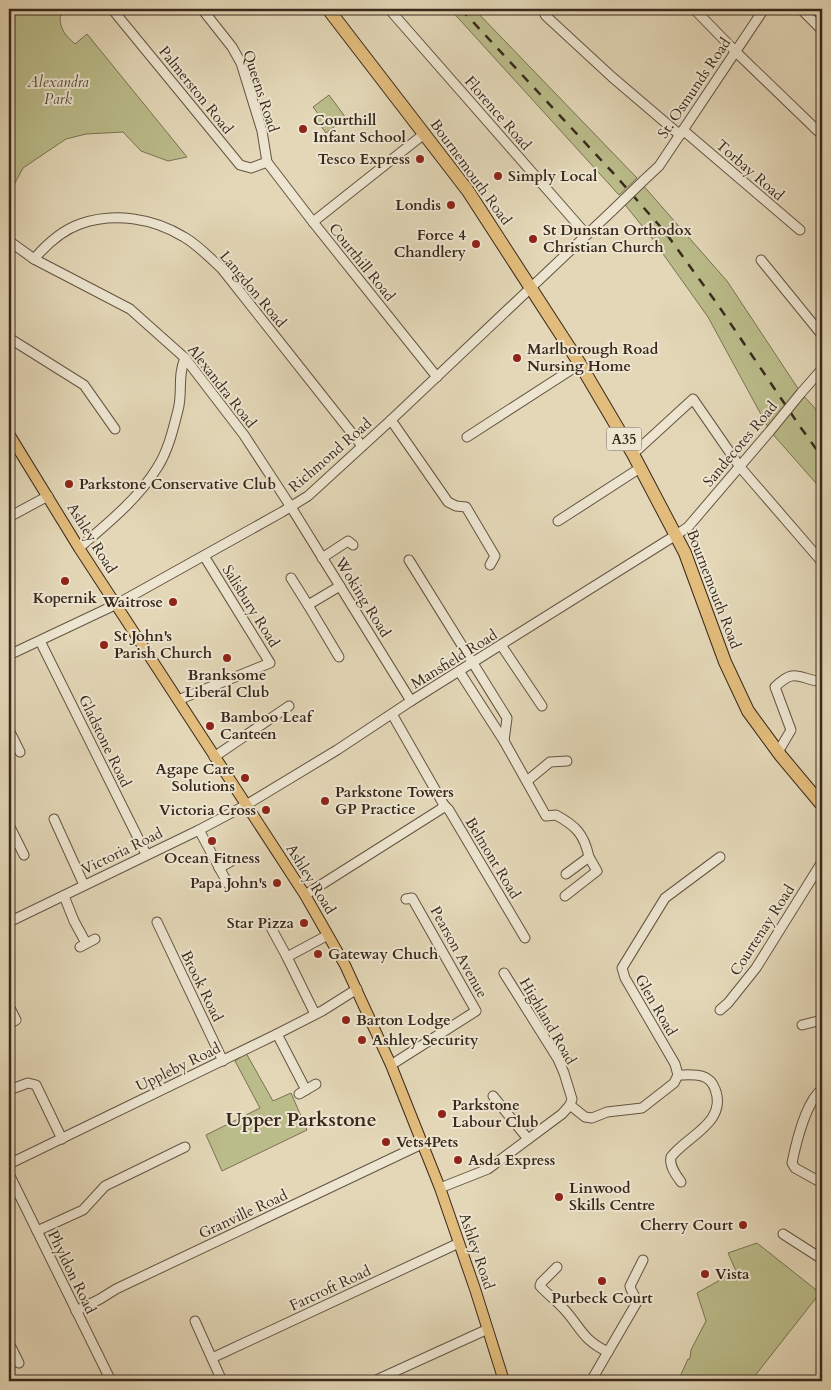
<svg xmlns="http://www.w3.org/2000/svg" width="831" height="1390" viewBox="0 0 831 1390" font-family="Cardo,serif">
	<style>
		.green { fill: #babc8a; stroke: #7a7253 }
		.lines { fill: none; stroke-linecap: round; stroke-linejoin: round }
		.minor-casing { stroke: #645443; stroke-width: 11 }
		.major-casing { stroke: #39291c; stroke-width: 12 }
		.highway-casing { stroke: #39291c; stroke-width: 14 }
		.minor { stroke: #ede5d0; stroke-width: 9 }
		.major { stroke: #e2bc7c; stroke-width: 10 }
		.highway { stroke: #e2bc7c; stroke-width: 12 }
		.rail { stroke: #39291c; stroke-width: 2.5; stroke-dasharray: 9 9; stroke-linecap: butt }
		.minor-bridge-casing { stroke: #645443; stroke-width: 11; stroke-linecap: butt }
		.minor-bridge { stroke: #ede5d0; stroke-width: 9 }
		.poi-dot { fill: #8f2418; stroke: #ede5d0; stroke-width: 2 }
		.labels { text-anchor: middle; stroke-width: 4; stroke-linejoin: round; paint-order: stroke }
		.shield { fill: #ede5d0; stroke: #6f6152; stroke-width: 1 }
		.shield-label { font-size: 14px; font-weight: bold; fill: #39291c }
		.park-label { font-size: 15px; font-style: italic; fill: #594e38; stroke: #ede5d0 }
		.street-label { font-size: 15px; fill: #39291c; stroke: #ede5d0 }
		.poi-label { font-size: 15px; font-weight: bold; fill: #39291c; stroke: #ede5d0; text-anchor: start }
		.district-label { font-size: 20px; font-weight: bold; fill: #39291c; stroke: #ede5d0 }
	</style>
	<rect width="100%" height="100%" fill="#e3d7b7"/>
	<filter id="stains"><feTurbulence type="fractalNoise" baseFrequency=".004" numOctaves="4"/><feColorMatrix values="0 0 0 0 .2 0 0 0 0 .09 0 0 0 0 .02 0 0 0 .5 -.17"/></filter>
	<radialGradient id="worn" r=".72"><stop offset=".6" stop-color="#630" stop-opacity="0"/><stop offset="1" stop-color="#630" stop-opacity=".3"/></radialGradient>
	<g class="green">
		<path d="M9 9H67L60 17C60 30 66 36 75 44L87 34 187 157 168 161 141 151 123 132 86 134 66 139 23 168 9 194Z"/>
		<path d="M450 9H474L637 178 619 195Z"/>
		<path d="M329 95 346 118 326 133 315 118 319 115 313 107Z"/>
		<path d="M641 183 727 281 801 393 822 416V490L770 431 708 317 651 237 622 201Z"/>
		<path d="M246 1053 273 1101 291 1093 307 1130 222 1171 206 1135 260 1108 235 1061Z"/>
		<path d="M757 1243 820 1293 754 1377 747 1381H678L688 1359H690L691 1350 706 1321 697 1293 736 1271 728 1253Z"/>
	</g>
	<g class="lines">
		<g class="minor-casing">
			<g id="minor">
				<path d="M112 9 240 165 251 168 267 162"/>
				<path d="M202 9 232 47 241 63 262 131 267 162 313 222 437 377"/>
				<path d="M389 9 586 234"/>
				<path d="M542 9 546 16 612 77 680 135"/>
				<path d="M694 9 736 52 822 135"/>
				<path d="M801 9 822 30"/>
				<path d="M683 130 800 230"/>
				<path d="M644 180 659 166 764 9"/>
				<path d="M313 222 424 134"/>
				<path d="M9 241 34 259 130 309 185 358 244 435 291 507 411 701"/>
				<path d="M34 259C46 245 63 230 80 224 114 212 153 218 184 237 198 245 210 258 222 269L362 446"/>
				<path d="M761 260 822 335"/>
				<path d="M9 338 84 385 115 429"/>
				<path d="M801 393 822 369"/>
				<path d="M391 420 448 502 456 506 466 507 495 556 490 565"/>
				<path d="M467 437 580 364"/>
				<path d="M633 454 693 399 740 467 822 562"/>
				<path d="M9 517 48 496"/>
				<path d="M558 521 640 468"/>
				<path d="M79 548C107 524 138 499 157 468 168 451 173 430 178 410 183 392 177 377 185 358"/>
				<path d="M322 558 348 541 353 545"/>
				<path d="M409 560 507 718 504 741"/>
				<path d="M291 578 308 605"/>
				<path d="M40 641 146 854"/>
				<path d="M501 645 542 706"/>
				<path d="M9 655 117 604 282 512 308 496 391 420 613 210"/>
				<path d="M339 657 308 605 340 586"/>
				<path d="M459 671 504 741 546 816 556 815C576 826 584 834 589 857"/>
				<path d="M178 700 270 663 204 556"/>
				<path d="M392 714 444 805 449 810 525 938"/>
				<path d="M9 730 20 752"/>
				<path d="M778 752 791 730 775 687C795 667 799 679 822 682"/>
				<path d="M214 757 289 706"/>
				<path d="M527 781 550 762 567 761"/>
				<path d="M54 819 84 885"/>
				<path d="M9 825 24 855"/>
				<path d="M199 830 228 884"/>
				<path d="M219 868 230 862"/>
				<path d="M305 895 441 809 444 805"/>
				<path d="M64 896 74 921 86 943"/>
				<path d="M565 896 597 871 589 857 566 874"/>
				<path d="M9 922 199 830 246 805 337 750 411 701 676 535 688 527 770 431"/>
				<path d="M157 922 223 1061"/>
				<path d="M268 922 287 957 315 1014"/>
				<path d="M80 947 95 939"/>
				<path d="M287 957 328 935"/>
				<path d="M9 1006 16 1020 9 1024"/>
				<path d="M720 1010 728 1003 756 968 822 862"/>
				<path d="M802 1025 822 1020"/>
				<path d="M277 1034 306 1090"/>
				<path d="M391 1065 476 1011 412 898 406 899"/>
				<path d="M678 1075C693 1075 709 1072 715 1089 728 1122 687 1136 671 1157 669 1166 676 1175 681 1182"/>
				<path d="M822 1089C806 1102 796 1143 792 1163L795 1168 822 1183"/>
				<path d="M9 1090 28 1083 36 1085 62 1139"/>
				<path d="M299 1094 316 1084"/>
				<path d="M493 1096 528 1139"/>
				<path d="M570 1105 585 1117 592 1118 607 1112 642 1108 674 1083 678 1075 675 1064 625 978 622 968 665 898 720 857"/>
				<path d="M9 1164 277 1034 322 1011 357 989"/>
				<path d="M9 1174 111 1381"/>
				<path d="M440 1188 488 1169 562 1114 570 1105 572 1099 564 1073 558 1059 504 973"/>
				<path d="M37 1231 83 1210 105 1186 185 1147"/>
				<path d="M783 1234 822 1259"/>
				<path d="M557 1267 541 1283 540 1286C547 1294 556 1300 563 1308 581 1327 581 1339 608 1352"/>
				<path d="M76 1311 100 1299 116 1289 422 1144"/>
				<path d="M195 1321 222 1381"/>
				<path d="M9 1343 19 1363"/>
				<path d="M212 1358 459 1243"/>
				<path d="M374 1381 488 1329"/>
				<path d="M591 1381 637 1302C636 1296 631 1292 630 1286L643 1260"/>
			</g>
		</g>
		<g class="major-casing">
			<path id="major" d="M9 434 79 548 305 895 345 965 391 1065 440 1188 475 1289 504 1381"/>
		</g>
		<g class="highway-casing">
			<path id="highway" d="M328 9 468 191 580 364 633 454 685 553 725 662 748 711 781 756 822 805"/>
		</g>
		<use href="#minor" class="minor"/>
		<use href="#major" class="major"/>
		<use href="#highway" class="highway"/>
		<path class="rail" d="M461 9 615 175 665 232 718 305 801 428 822 457"/>
		<g class="minor-bridge-casing">
			<g id="minor-bridge">
				<path d="M613 210 644 180"/>
				<path d="M770 431 801 393"/>
			</g>
		</g>
		<use href="#minor-bridge" class="minor-bridge"/>
	</g>
	<g class="poi-dot">
		<circle cx="303" cy="129" r="5"/>
		<circle cx="420" cy="159" r="5"/>
		<circle cx="498" cy="176" r="5"/>
		<circle cx="451" cy="205" r="5"/>
		<circle cx="533" cy="239" r="5"/>
		<circle cx="476" cy="244" r="5"/>
		<circle cx="517" cy="358" r="5"/>
		<circle cx="69" cy="484" r="5"/>
		<circle cx="65" cy="581" r="5"/>
		<circle cx="173" cy="602" r="5"/>
		<circle cx="104" cy="645" r="5"/>
		<circle cx="227" cy="658" r="5"/>
		<circle cx="210" cy="726" r="5"/>
		<circle cx="245" cy="778" r="5"/>
		<circle cx="325" cy="801" r="5"/>
		<circle cx="266" cy="810" r="5"/>
		<circle cx="212" cy="841" r="5"/>
		<circle cx="277" cy="883" r="5"/>
		<circle cx="304" cy="923" r="5"/>
		<circle cx="318" cy="954" r="5"/>
		<circle cx="346" cy="1020" r="5"/>
		<circle cx="362" cy="1040" r="5"/>
		<circle cx="442" cy="1114" r="5"/>
		<circle cx="386" cy="1142" r="5"/>
		<circle cx="458" cy="1160" r="5"/>
		<circle cx="559" cy="1197" r="5"/>
		<circle cx="743" cy="1225" r="5"/>
		<circle cx="705" cy="1274" r="5"/>
		<circle cx="602" cy="1281" r="5"/>
	</g>
	<g class="labels">
		<rect class="shield" x="606.5" y="427.5" width="35" height="23" rx="4"/>
		<g class="shield-label">
			<text x="624" y="444">A35</text>
		</g>
		<g class="park-label">
			<text x="58" y="87">Alexandra<tspan x="58" dy="17">Park</tspan></text>
		</g>
		<g class="street-label">
			<text transform="translate(694 88) rotate(-56)" y="5">St. Osmunds Road</text>
			<text transform="translate(196 90) rotate(51)" y="5">Palmerston Road</text>
			<text transform="translate(261 91) rotate(72)" y="5">Queens Road</text>
			<text transform="translate(498 113) rotate(49)" y="5">Florence Road</text>
			<text transform="translate(750 170) rotate(41)" y="5">Torbay Road</text>
			<text transform="translate(471 172) rotate(54)" y="5">Bournemouth Road</text>
			<text transform="translate(362 262) rotate(51)" y="5">Courthill Road</text>
			<text transform="translate(253 289) rotate(50)" y="5">Langdon Road</text>
			<text transform="translate(222 386) rotate(52)" y="5">Alexandra Road</text>
			<text transform="translate(740 444) rotate(-50)" y="5">Sandecotes Road</text>
			<text transform="translate(330 455) rotate(-41)" y="5">Richmond Road</text>
			<text transform="translate(92 538) rotate(58)" y="5">Ashley Road</text>
			<text transform="translate(714 589) rotate(69)" y="5">Bournemouth Road</text>
			<text transform="translate(363 597) rotate(58)" y="5">Woking Road</text>
			<text transform="translate(251 606) rotate(58)" y="5">Salisbury Road</text>
			<text transform="translate(454 659) rotate(-32)" y="5">Mansfield Road</text>
			<text transform="translate(105 741) rotate(64)" y="5">Gladstone Road</text>
			<text transform="translate(122 851) rotate(-26)" y="5">Victoria Road</text>
			<text transform="translate(493 858) rotate(59)" y="5">Belmont Road</text>
			<text transform="translate(311 879) rotate(58)" y="5">Ashley Road</text>
			<text transform="translate(762 930) rotate(-57)" y="5">Courtenay Road</text>
			<text transform="translate(459 952) rotate(61)" y="5">Pearson Avenue</text>
			<text transform="translate(202 986) rotate(64)" y="5">Brook Road</text>
			<text transform="translate(656 1005) rotate(60)" y="5">Glen Road</text>
			<text transform="translate(548 1021) rotate(60)" y="5">Highland Road</text>
			<text transform="translate(178 1067) rotate(-26)" y="5">Uppleby Road</text>
			<text transform="translate(243 1214) rotate(-25)" y="5">Granville Road</text>
			<text transform="translate(477 1251) rotate(71)" y="5">Ashley Road</text>
			<text transform="translate(72 1272) rotate(64)" y="5">Phyldon Road</text>
			<text transform="translate(330 1288) rotate(-25)" y="5">Farcroft Road</text>
		</g>
		<g class="poi-label">
			<text x="313" y="125">Courthill<tspan x="313" dy="17">Infant School</tspan></text>
			<text x="410" y="164" text-anchor="end">Tesco Express</text>
			<text x="508" y="181">Simply Local</text>
			<text x="441" y="210" text-anchor="end">Londis</text>
			<text x="543" y="235">St Dunstan Orthodox<tspan x="543" dy="17">Christian Church</tspan></text>
			<text x="466" y="240" text-anchor="end">Force 4<tspan x="466" dy="17">Chandlery</tspan></text>
			<text x="527" y="354">Marlborough Road<tspan x="527" dy="17">Nursing Home</tspan></text>
			<text x="79" y="489">Parkstone Conservative Club</text>
			<text x="65" y="603" text-anchor="middle">Kopernik</text>
			<text x="163" y="607" text-anchor="end">Waitrose</text>
			<text x="114" y="641">St John's<tspan x="114" dy="17">Parish Church</tspan></text>
			<text x="227" y="680" text-anchor="middle">Branksome<tspan x="227" dy="17">Liberal Club</tspan></text>
			<text x="220" y="722">Bamboo Leaf<tspan x="220" dy="17">Canteen</tspan></text>
			<text x="235" y="774" text-anchor="end">Agape Care<tspan x="235" dy="17">Solutions</tspan></text>
			<text x="335" y="797">Parkstone Towers<tspan x="335" dy="17">GP Practice</tspan></text>
			<text x="256" y="815" text-anchor="end">Victoria Cross</text>
			<text x="212" y="863" text-anchor="middle">Ocean Fitness</text>
			<text x="267" y="888" text-anchor="end">Papa John's</text>
			<text x="294" y="928" text-anchor="end">Star Pizza</text>
			<text x="328" y="959">Gateway Chuch</text>
			<text x="356" y="1025">Barton Lodge</text>
			<text x="372" y="1045">Ashley Security</text>
			<text x="452" y="1110">Parkstone<tspan x="452" dy="17">Labour Club</tspan></text>
			<text x="396" y="1147">Vets4Pets</text>
			<text x="468" y="1165">Asda Express</text>
			<text x="569" y="1193">Linwood<tspan x="569" dy="17">Skills Centre</tspan></text>
			<text x="733" y="1230" text-anchor="end">Cherry Court</text>
			<text x="715" y="1279">Vista</text>
			<text x="602" y="1303" text-anchor="middle">Purbeck Court</text>
		</g>
		<g class="district-label">
			<text x="301" y="1126">Upper Parkstone</text>
		</g>
	</g>
	<rect width="831" height="1390" fill="none" stroke="#e3d7b7" stroke-width="30"/>
	<rect x="10" y="10" width="811" height="1370" fill="none" stroke="#39291c" stroke-width="2.5"/>
	<rect x="15" y="15" width="801" height="1360" fill="none" stroke="#39291c"/>
	<rect width="100%" height="100%" filter="url(#stains)"/>
	<rect width="100%" height="100%" fill="url(#worn)"/>
</svg>
